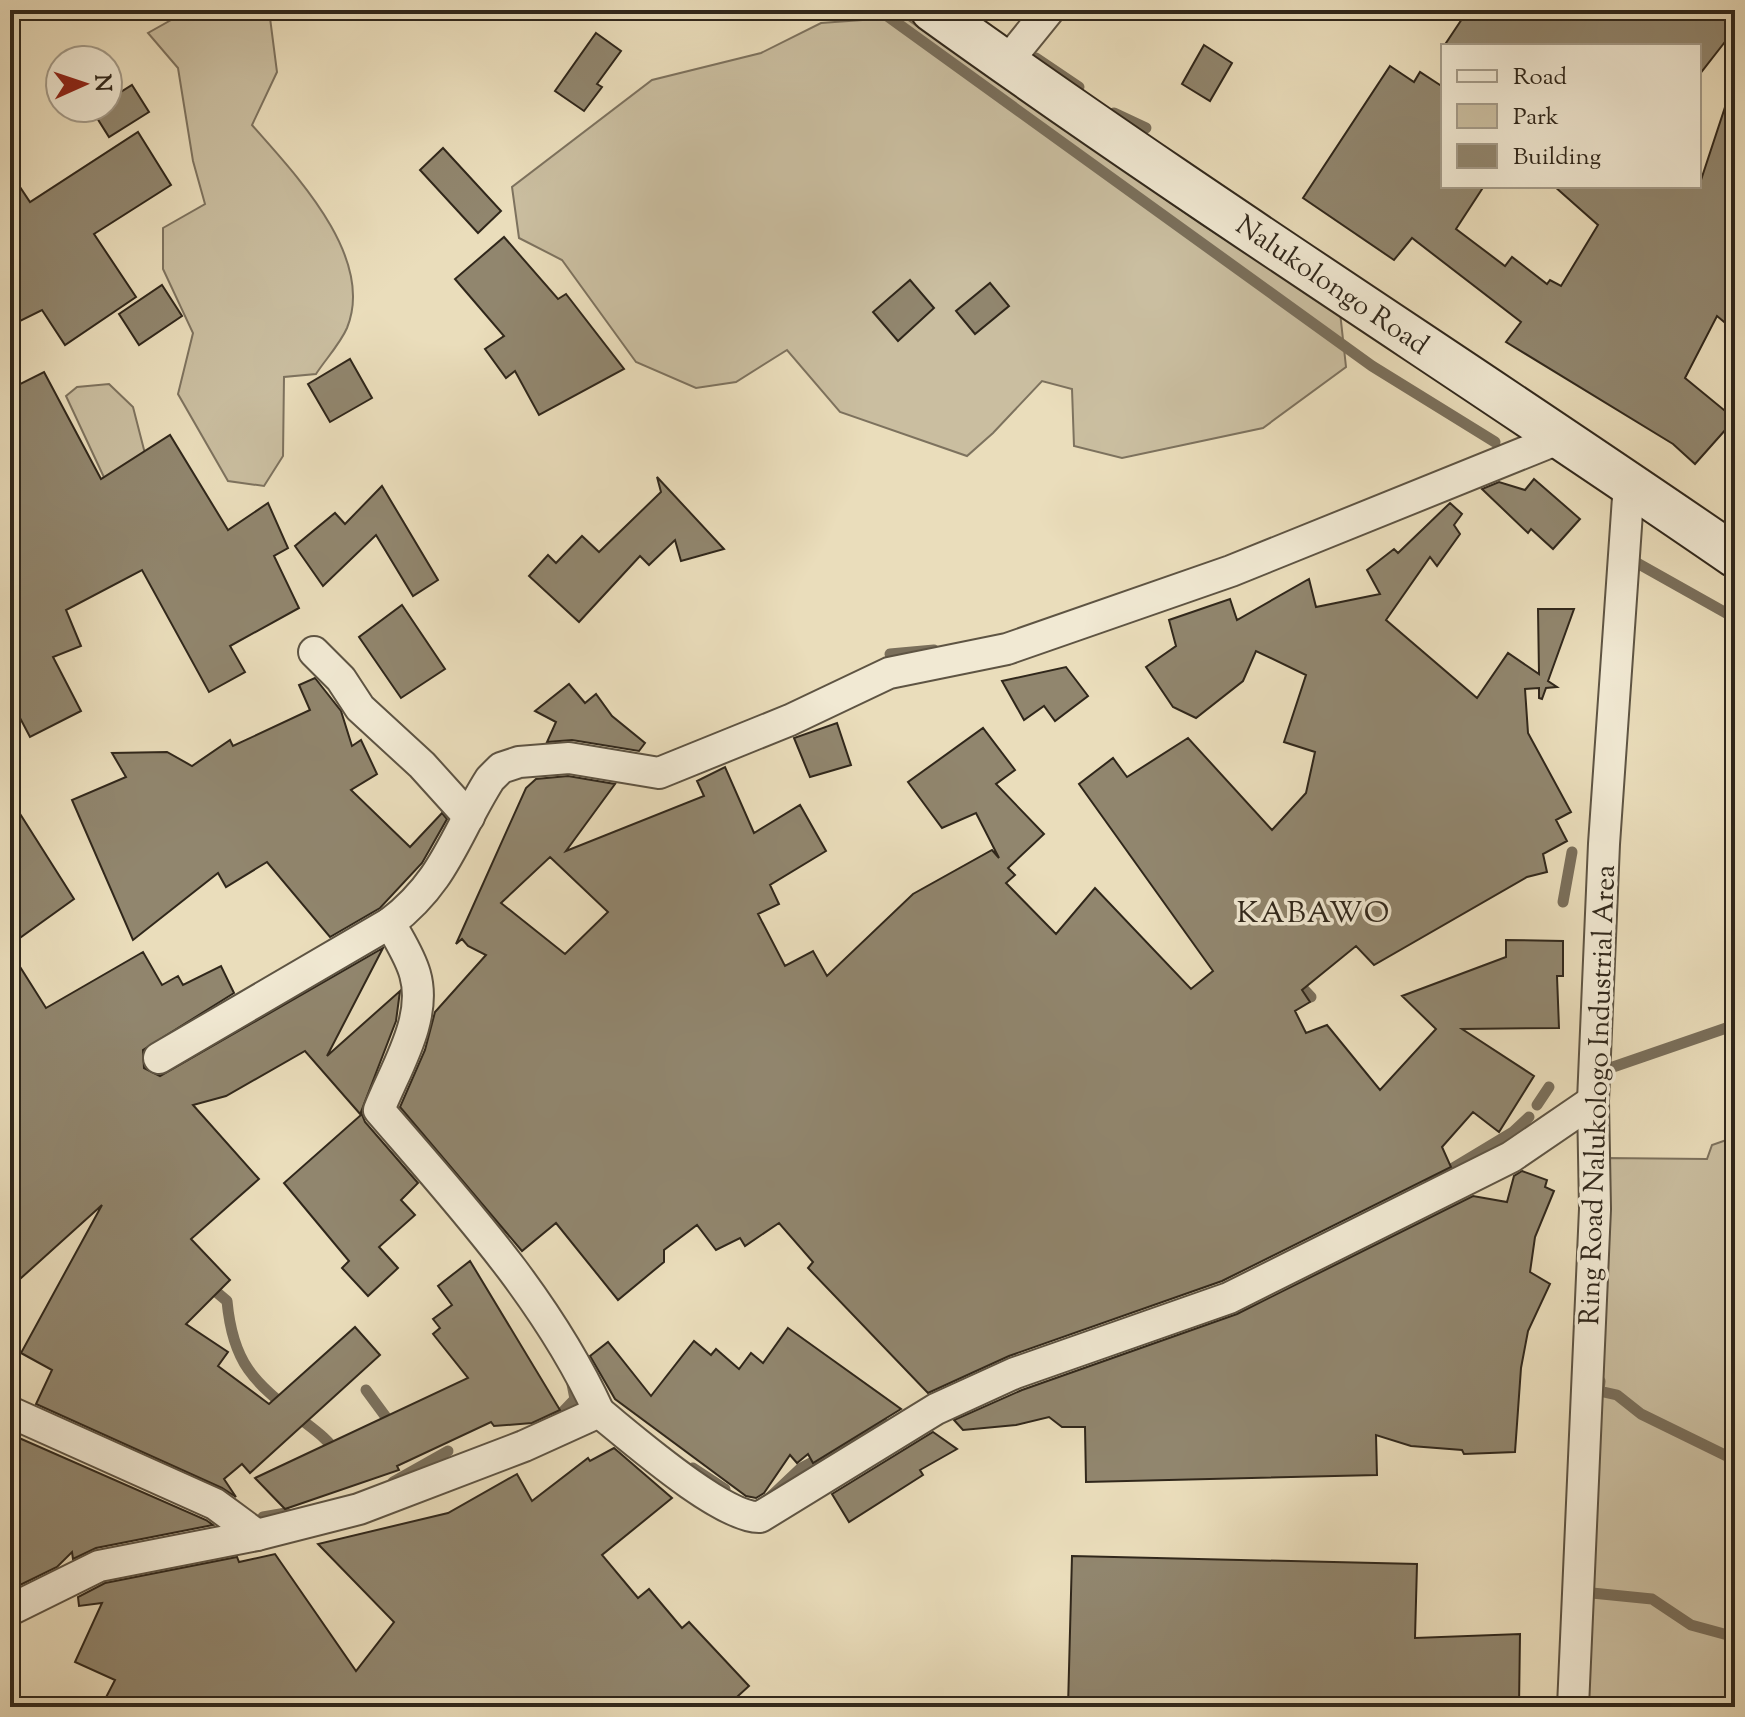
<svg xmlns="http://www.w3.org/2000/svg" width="1745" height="1717" viewBox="0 0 1745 1717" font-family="'Sorts Mill Goudy',serif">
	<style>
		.green { fill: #cabea0; stroke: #7d725e; stroke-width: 2 }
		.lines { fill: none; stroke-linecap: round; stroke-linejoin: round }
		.stream { stroke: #7a6f5b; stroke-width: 11 }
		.building { fill: #91866e; stroke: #30271b; stroke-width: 2; fill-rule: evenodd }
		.street-casing { stroke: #5e5443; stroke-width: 34 }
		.secondary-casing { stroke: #30271b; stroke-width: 46 }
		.street { stroke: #f1e9d3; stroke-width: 30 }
		.secondary { stroke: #f1e9d3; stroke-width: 42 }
		.labels { text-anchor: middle; stroke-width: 7; stroke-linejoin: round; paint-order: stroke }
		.street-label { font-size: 28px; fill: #30271b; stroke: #f1e9d3 }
		.neighbourhood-label { font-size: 30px; letter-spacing: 2px; fill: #30271b; stroke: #f1e9d3 }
	</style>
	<rect width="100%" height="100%" fill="#eaddbb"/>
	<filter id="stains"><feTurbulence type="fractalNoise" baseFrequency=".0025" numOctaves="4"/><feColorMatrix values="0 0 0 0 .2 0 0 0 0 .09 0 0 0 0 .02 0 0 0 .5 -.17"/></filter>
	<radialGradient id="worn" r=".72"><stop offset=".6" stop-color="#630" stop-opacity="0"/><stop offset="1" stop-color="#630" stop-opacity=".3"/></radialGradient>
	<g class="green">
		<path d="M189 10H269L277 72 252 125C294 173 376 257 347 328 340 344 325 360 316 374L284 377 283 456 264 486 228 481 178 394 193 333 163 269V228L205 204 193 161 178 68 148 33Z"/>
		<path d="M904 17 1201 224 1340 312 1346 367 1263 428 1122 458 1074 446 1072 389 1042 381 993 433 967 456 840 412 787 350 736 382 696 388 636 362 562 260 519 238 512 187 652 80 761 53 821 23Z"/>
		<path d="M109 384 133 407 150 473 116 503 66 396 77 387Z"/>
		<path d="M1735 1137V1707H1586L1606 1158 1707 1159 1712 1145Z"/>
	</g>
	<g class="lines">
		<g class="stream">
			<path d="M879 10 1372 366 1495 442"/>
			<path d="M1036 58 1079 87"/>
			<path d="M1114 113 1146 128"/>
			<path d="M1630 559 1735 618"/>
			<path d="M890 654 934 650"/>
			<path d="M1563 902 1572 852"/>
			<path d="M1296 981 1311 997"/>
			<path d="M1613 1067 1735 1025"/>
			<path d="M1537 1105 1549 1087"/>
			<path d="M1430 1182 1513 1132 1529 1117"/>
			<path d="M214 1290 227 1301C233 1366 255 1382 303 1421 316 1431 330 1441 338 1455"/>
			<path d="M1600 1381 1599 1391 1617 1395 1641 1414 1735 1460"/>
			<path d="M366 1390 394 1428"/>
			<path d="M556 1419 575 1399 572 1384"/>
			<path d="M693 1468 725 1489"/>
			<path d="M393 1482 448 1451"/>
			<path d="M766 1501 801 1468 885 1424"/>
			<path d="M263 1517 286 1513"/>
			<path d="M1592 1593 1652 1599 1691 1625 1735 1637"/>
		</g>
	</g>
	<g class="building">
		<path d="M1468 10H1735V29L1699 75V46H1444Z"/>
		<path d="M596 33 621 51 597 84 602 87 584 111 555 91Z"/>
		<path d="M1204 45 1232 63 1210 101 1182 84Z"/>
		<path d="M1390 66 1414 82 1420 72 1443 87V186H1484L1456 229 1505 266 1512 257 1547 284 1550 280 1561 286 1598 225 1554 186H1699L1731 89 1735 90V331L1717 316 1685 378 1735 419 1695 464 1673 444 1506 342 1521 322 1412 238 1394 260 1303 198Z"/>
		<path d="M132 85 149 112 109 137 92 110 108 108V100Z"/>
		<path d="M138 132 171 185 94 234 136 297 65 345 42 310 10 326V172L30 202Z"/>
		<path d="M443 148 501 211 478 233 420 170Z"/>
		<path d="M504 237 558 299 566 294 624 369 539 415 515 371 506 378 485 349 504 336 455 279Z"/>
		<path d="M910 280 934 308 898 341 873 312Z"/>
		<path d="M990 283 1009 306 975 334 956 311Z"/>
		<path d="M162 285 182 316 139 345 119 314Z"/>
		<path d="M350 359 372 398 330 422 308 384Z"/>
		<path d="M44 372 101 479 170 435 228 530 268 503 288 548 274 556 299 608 230 646 245 672 209 692 142 570 66 610 81 646 53 657 81 711 30 737 10 699V389Z"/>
		<path d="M657 477 724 549 681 561 675 540 649 565 640 556 579 622 529 576 548 555 556 563 582 536 599 552 661 492Z"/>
		<path d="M1534 479 1580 519 1553 549 1531 529 1528 533 1482 489 1499 482 1525 490Z"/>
		<path d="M382 486 438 580 413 596 376 535 323 586 295 546 335 513 345 524Z"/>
		<path d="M1450 503 1462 514 1454 525 1460 534 1437 566 1430 557 1386 620 1477 698 1508 653 1539 674 1538 609H1574L1548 681 1557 687 1546 688 1542 699 1539 698V688L1525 689 1528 733 1571 812 1556 820 1567 841 1543 854 1547 872 1527 877 1374 965 1356 946 1302 990 1310 1002 1295 1011 1306 1033 1327 1025 1380 1090 1436 1029 1402 996 1506 957V940L1563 941V976H1557L1559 1028 1462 1029 1534 1076 1499 1132 1473 1112 1442 1147 1451 1167 1222 1281 1009 1356 928 1393 808 1268 813 1262 779 1223 745 1246 740 1238 716 1250 697 1225 664 1250V1262L618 1300 556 1223 522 1251 400 1107 425 1050 435 1012 486 955 468 946 462 939 456 944 526 788 536 779 568 776 615 784 566 851 704 796 697 781 725 767 754 833 800 805 826 851 770 885 779 904 758 914 785 966 813 951 827 976 913 894 992 850 999 858 976 813 942 828 908 782 983 728 1015 770 996 784 1044 834 1008 868 1015 875 1006 883 1056 934 1095 888 1191 989 1213 971 1079 784 1113 758 1127 777 1188 738 1272 830 1306 793 1315 752 1284 742 1306 675 1256 651 1243 681 1196 718 1173 707 1146 667 1176 646 1169 620 1230 599 1237 620 1309 579 1316 607 1380 594 1367 570 1394 549 1398 553ZM550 857 608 912 565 954 501 903Z"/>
		<path d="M402 605 445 669 401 698 359 637Z"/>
		<path d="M1066 667 1088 696 1055 721 1044 706 1024 720 1002 681Z"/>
		<path d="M315 678 341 711 352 746 361 740 377 774 351 790 410 847 442 813 447 819 422 863 380 908 330 937 267 862 226 887 218 873 133 940 72 800 126 777 112 753 167 752 192 766 230 740 233 746 310 710 299 685Z"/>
		<path d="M569 684 585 703 596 694 612 716 645 743 639 751 572 740 547 742 556 722 535 711Z"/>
		<path d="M837 723 851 765 810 777 794 738Z"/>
		<path d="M10 798 74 899 10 945Z"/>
		<path d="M383 948 327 1056 400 991 396 1021 361 1112 365 1122 418 1183 401 1200 415 1215 379 1247 398 1268 368 1296 342 1268 349 1261 284 1183 361 1115 305 1051 226 1096 193 1105 259 1179 191 1239 230 1280 186 1324 228 1352 218 1366 269 1404 355 1327 380 1355 250 1473 242 1464 224 1479 236 1497 222 1488 36 1404 52 1370 21 1353 102 1205 10 1288V951L46 1008 143 952 162 985 178 976 183 985 221 966 234 993 143 1050 144 1068 160 1076Z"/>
		<path d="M1522 1171 1547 1180 1545 1187 1554 1191 1535 1237 1530 1272 1550 1284 1528 1331 1521 1368 1515 1452 1464 1454 1462 1450 1411 1446 1376 1435 1377 1475 1086 1482 1085 1427H1062L1049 1417 1016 1425 963 1430 954 1420 1022 1390 1237 1314 1473 1196 1507 1202 1514 1176Z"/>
		<path d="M470 1261 560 1410 532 1423 494 1426 491 1422 397 1466 399 1470 285 1509 255 1478 468 1378 433 1334 440 1328 433 1319 452 1305 438 1286Z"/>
		<path d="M788 1328 901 1409 813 1463 808 1454 797 1463 790 1455 764 1493 756 1498 746 1496 615 1399 590 1356 608 1342 651 1396 694 1341 711 1355 716 1349 739 1369 751 1353 763 1363Z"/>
		<path d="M933 1432 957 1449 920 1470 923 1475 849 1522 832 1494Z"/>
		<path d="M10 1434 206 1520 213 1525 96 1548 73 1559 72 1552 57 1567 16 1587 10 1580Z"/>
		<path d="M614 1448 672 1498 602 1555 638 1598 649 1589 682 1628 689 1622 749 1686 726 1707H101L115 1680 75 1662 102 1603 79 1606 78 1597 105 1583 237 1557 239 1562 275 1554 356 1671 394 1622 318 1544 448 1513 517 1474 532 1501 588 1458 590 1461Z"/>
		<path d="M1072 1556 1417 1564 1415 1638 1520 1634 1519 1707H1068Z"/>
	</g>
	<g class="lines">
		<g class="street-casing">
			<g id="street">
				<path d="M1006 63 1049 10"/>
				<path d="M314 652 341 679 360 708 422 765 469 817"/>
				<path d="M159 1058 390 923"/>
				<path d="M10 1412 215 1504 257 1535"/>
				<path d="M599 1412C547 1298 460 1204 379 1110 395 1069 428 1019 415 974 410 956 399 940 390 923 446 880 454 836 490 779L501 768 519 762 569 758 659 773 790 720 889 673 1007 649 1231 571 1563 437"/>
				<path d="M10 1610 99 1566 257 1535 359 1509 524 1446 599 1412C630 1437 723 1519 760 1517L936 1409 1015 1373 1229 1298 1511 1157 1593 1101"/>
				<path d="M1573 1707 1595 1209 1593 1101 1604 844 1629 483"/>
			</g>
		</g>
		<g class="secondary-casing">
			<path id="secondary" d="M932 10C1194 199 1468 372 1735 556"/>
		</g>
		<use href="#street" class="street"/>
		<use href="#secondary" class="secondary"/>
	</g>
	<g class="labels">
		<g class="street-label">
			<text transform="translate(1333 284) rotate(34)" y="10">Nalukolongo Road</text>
			<text transform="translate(1596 1095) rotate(-88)" y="10">Ring Road Nalukologo Industrial Area</text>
		</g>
		<g class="neighbourhood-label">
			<text x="1314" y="922">KABAWO</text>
		</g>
	</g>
	<rect width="1745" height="1717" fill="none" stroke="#eaddbb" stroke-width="40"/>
	<rect x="12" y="12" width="1721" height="1693" fill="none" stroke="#30271b" stroke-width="4"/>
	<rect x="20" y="20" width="1705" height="1677" fill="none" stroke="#30271b" stroke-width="2"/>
	<rect x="1441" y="44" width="260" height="144" fill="#f1e9d3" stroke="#a49b89" stroke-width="2"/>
	<rect x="1457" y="70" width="40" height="12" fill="#f1e9d3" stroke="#a49b89" stroke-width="2"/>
	<text x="1513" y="84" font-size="24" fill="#30271b">Road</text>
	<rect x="1457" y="104" width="40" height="24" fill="#cabea0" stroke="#a49b89" stroke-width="2"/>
	<text x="1513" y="124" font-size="24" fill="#30271b">Park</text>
	<rect x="1457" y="144" width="40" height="24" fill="#91866e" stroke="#a49b89" stroke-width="2"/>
	<text x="1513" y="164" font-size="24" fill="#30271b">Building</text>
	<g transform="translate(84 84) rotate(87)"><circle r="38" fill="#f1e9d3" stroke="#a49b89" stroke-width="2"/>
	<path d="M0-6L14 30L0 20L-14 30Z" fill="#8f2418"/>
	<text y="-12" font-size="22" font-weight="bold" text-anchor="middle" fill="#30271b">N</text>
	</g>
	<rect width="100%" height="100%" filter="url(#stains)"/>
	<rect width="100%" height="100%" fill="url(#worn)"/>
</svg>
